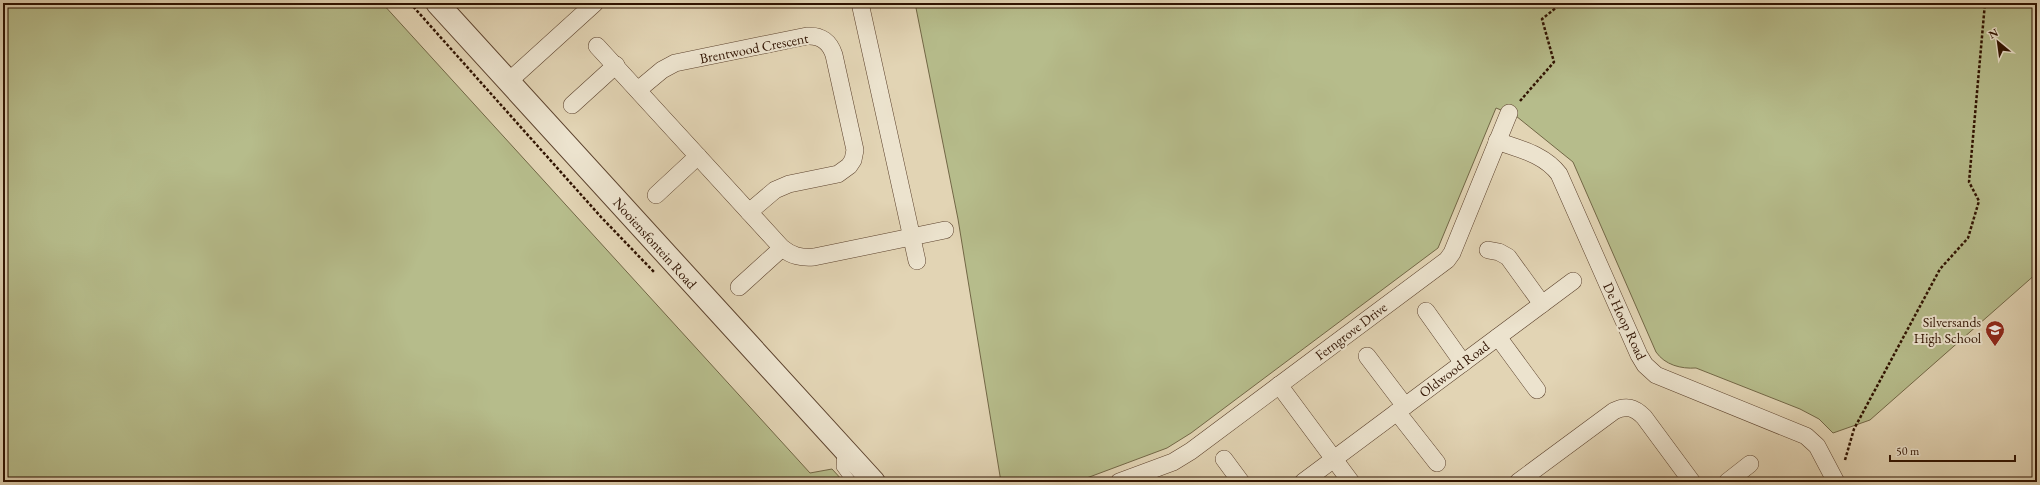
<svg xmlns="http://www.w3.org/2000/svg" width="2040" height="485" viewBox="0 0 2040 485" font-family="'EB Garamond',serif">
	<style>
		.green { fill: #b6bc8b; stroke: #726746 }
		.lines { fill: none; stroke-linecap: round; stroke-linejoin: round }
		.service-casing { stroke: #5c422d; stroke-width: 10 }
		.minor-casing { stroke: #5c422d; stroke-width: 18 }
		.tertiary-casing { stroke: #5c422d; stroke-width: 24 }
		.path { stroke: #2f1200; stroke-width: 2.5; stroke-dasharray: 3 2; stroke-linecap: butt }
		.service { stroke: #ece3ce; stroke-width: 9 }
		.minor { stroke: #ece3ce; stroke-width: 17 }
		.tertiary { stroke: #ece3ce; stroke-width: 22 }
		.labels { text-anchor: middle; stroke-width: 4; stroke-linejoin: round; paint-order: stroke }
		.street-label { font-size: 14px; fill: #2f1200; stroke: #ece3ce }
		.poi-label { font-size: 14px; fill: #2f1200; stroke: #ece3ce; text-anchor: end }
	</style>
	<rect width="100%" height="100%" fill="#e2d4b4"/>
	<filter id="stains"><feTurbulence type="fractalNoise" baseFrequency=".005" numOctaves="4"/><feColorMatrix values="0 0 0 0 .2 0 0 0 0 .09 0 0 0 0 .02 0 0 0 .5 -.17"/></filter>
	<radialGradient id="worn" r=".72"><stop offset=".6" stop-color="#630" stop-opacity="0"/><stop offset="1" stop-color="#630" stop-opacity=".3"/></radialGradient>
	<g class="green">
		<path d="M3 3H382L810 473 832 469 844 482H3Z"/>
		<path d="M915 3H2037V273L1870 420 1833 433 1819 419 1800 409 1696 368C1681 369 1665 365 1656 352L1573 162 1516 116 1496 108 1438 248 1191 433 1167 448 1076 482H1001L958 219Z"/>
	</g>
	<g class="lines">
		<g class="service-casing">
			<path id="service" d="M842 450 841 467 852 482"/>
		</g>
		<g class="minor-casing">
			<g id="minor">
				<path d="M860 3 917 261"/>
				<path d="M597 46 782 248C792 256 801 258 814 257L945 230"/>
				<path d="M508 82 595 3"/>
				<path d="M638 90 662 70 675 63 807 36C821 35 830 42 834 55L855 150 853 160 849 166 838 174 789 184 775 190 749 212"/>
				<path d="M572 105 616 65"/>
				<path d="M1497 141C1519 149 1544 154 1559 174L1639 355 1645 365 1656 375 1806 436 1817 446 1836 482"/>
				<path d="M656 195 698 156"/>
				<path d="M1488 250 1499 252 1508 257 1542 304"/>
				<path d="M739 287 782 248"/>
				<path d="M1426 311 1463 363"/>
				<path d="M1498 337 1537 390"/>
				<path d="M1367 356 1405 406"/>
				<path d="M1279 385 1351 482"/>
				<path d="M1397 412 1437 463"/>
				<path d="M1224 459 1241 482"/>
				<path d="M1119 482 1173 462 1191 451 1447 260 1452 253 1509 113"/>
				<path d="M1303 482 1573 281"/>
				<path d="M1518 482 1614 411C1626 405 1634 407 1644 417L1692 482"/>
				<path d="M1727 482 1750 464"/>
			</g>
		</g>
		<g class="tertiary-casing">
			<path id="tertiary" d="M437 3 874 482"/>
		</g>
		<g class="path">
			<path d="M410 3 601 217 654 272"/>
			<path d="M1520 101 1554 62 1542 19 1562 3"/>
			<path d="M1845 460 1854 429 1940 269 1968 238 1979 201 1969 182 1985 3"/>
		</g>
		<use href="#service" class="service"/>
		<use href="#minor" class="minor"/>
		<use href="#tertiary" class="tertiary"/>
	</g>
	<defs>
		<g id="school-pin" transform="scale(1)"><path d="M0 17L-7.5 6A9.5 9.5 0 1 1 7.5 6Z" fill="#8f2418" stroke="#ece3ce"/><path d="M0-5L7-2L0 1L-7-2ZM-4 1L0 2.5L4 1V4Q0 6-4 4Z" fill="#fff"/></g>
	</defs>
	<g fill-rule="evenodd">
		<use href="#school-pin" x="1995" y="330"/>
	</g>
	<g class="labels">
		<g class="street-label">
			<text transform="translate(754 48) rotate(-11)" y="5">Brentwood Crescent</text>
			<text transform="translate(655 243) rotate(48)" y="5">Nooiensfontein Road</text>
			<text transform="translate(1625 321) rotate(65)" y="5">De Hoop Road</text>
			<text transform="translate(1351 331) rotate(-37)" y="5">Ferngrove Drive</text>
			<text transform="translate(1454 369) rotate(-37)" y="5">Oldwood Road</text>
		</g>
		<g class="poi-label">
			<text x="1981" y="327">Silversands<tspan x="1981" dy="16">High School</tspan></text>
		</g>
	</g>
	<rect width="2040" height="485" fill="none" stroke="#e2d4b4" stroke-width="16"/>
	<rect x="4" y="4" width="2032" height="477" fill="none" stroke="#2f1200" stroke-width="2"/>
	<rect x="8" y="8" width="2024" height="469" fill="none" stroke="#2f1200"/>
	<g transform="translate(1998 42) rotate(331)" stroke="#ece3ce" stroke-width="3" paint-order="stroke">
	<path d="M0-3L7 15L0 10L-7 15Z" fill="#2f1200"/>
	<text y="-6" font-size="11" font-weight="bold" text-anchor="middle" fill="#2f1200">N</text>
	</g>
	<path d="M1890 455v6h125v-6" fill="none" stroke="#2f1200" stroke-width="2"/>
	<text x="1896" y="455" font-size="12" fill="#2f1200" stroke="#ece3ce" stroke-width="3" paint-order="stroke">50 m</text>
	<rect width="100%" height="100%" filter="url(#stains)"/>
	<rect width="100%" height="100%" fill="url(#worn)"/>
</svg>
